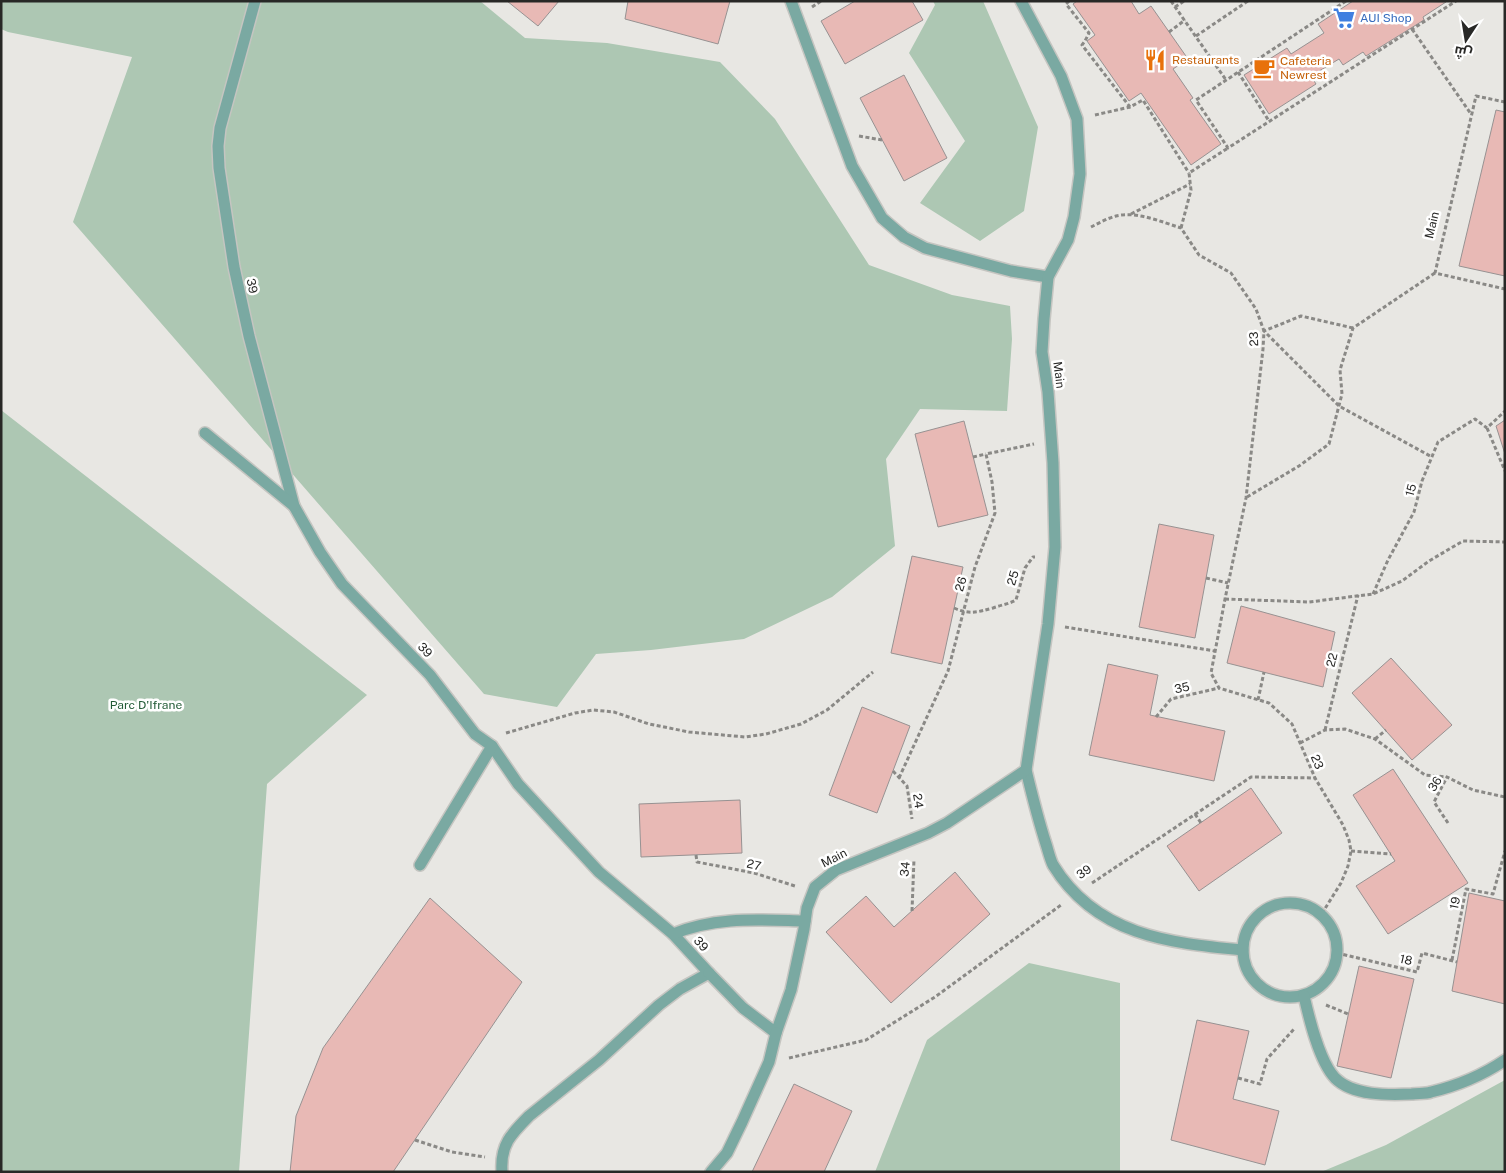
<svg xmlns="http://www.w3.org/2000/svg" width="1506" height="1173" viewBox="0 0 1506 1173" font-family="'Public Sans',Cairo,sans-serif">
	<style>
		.green { fill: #adc7b3 }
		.building { fill: #e8b9b5; stroke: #979292 }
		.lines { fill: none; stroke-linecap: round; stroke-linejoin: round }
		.lane-casing { stroke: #c5c5c1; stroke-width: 14 }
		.path { stroke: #8a8986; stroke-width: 3; stroke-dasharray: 4 2.5; stroke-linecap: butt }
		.lane { stroke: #7aa9a2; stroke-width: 11 }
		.labels { text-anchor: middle; stroke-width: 5; stroke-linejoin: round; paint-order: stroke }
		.shop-label { font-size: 12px; fill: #366cbe; stroke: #fff; text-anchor: start }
		.food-label { font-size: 12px; fill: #c56008; stroke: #fff; text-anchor: start }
		.street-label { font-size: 12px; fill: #282826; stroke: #fff }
		.park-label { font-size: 12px; fill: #235b37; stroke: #fff }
	</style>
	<rect width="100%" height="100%" fill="#e8e7e3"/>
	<g class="green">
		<path d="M1 1H480L525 38 607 43 720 62 775 119 869 265 952 295 1010 306 1012 339 1007 411 920 409 886 459 895 546 832 597 744 639 651 650 596 654 557 707 484 694 73 222 132 57 8 32 1 29Z"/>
		<path d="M933 1H983L1038 127 1024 211 980 241 920 203 965 141 909 53 935 5Z"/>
		<path d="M1 410 367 695 267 784 239 1172H1Z"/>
		<path d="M1029 963 1120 983V1172H875L927 1040Z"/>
		<path d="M1505 1080V1172H1321L1386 1145Z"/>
	</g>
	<g class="building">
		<path d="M507 1H559L538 26Z"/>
		<path d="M628 1H730L718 44 625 19Z"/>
		<path d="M855 1H912L923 20 845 64 821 21Z"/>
		<path d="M1077 1H1131L1139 14 1151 6 1188 59 1173 69 1193 98 1190 100 1221 144 1191 165 1141 93 1129 101 1087 41 1095 35 1073 4Z"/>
		<path d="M1353 1 1446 2 1423 17 1424 20 1366 56 1363 52 1343 65 1339 59 1311 76 1316 84 1269 114 1244 75 1287 48 1291 54 1324 33 1318 24Z"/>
		<path d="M904 75 947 158 904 181 860 98Z"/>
		<path d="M1496 110 1505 112V276L1459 266Z"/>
		<path d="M1505 420V454L1496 426Z"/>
		<path d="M964 421 988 515 938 527 915 434Z"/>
		<path d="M1159 524 1214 535 1195 638 1139 627Z"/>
		<path d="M912 556 963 567 942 664 891 653Z"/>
		<path d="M1241 606 1335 632 1323 687 1227 663Z"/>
		<path d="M1391 658 1452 725 1412 760 1352 693Z"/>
		<path d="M1108 664 1158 675 1150 715 1225 731 1214 781 1089 755Z"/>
		<path d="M862 707 910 726 877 813 829 795Z"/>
		<path d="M1393 769 1468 883 1388 934 1356 886 1395 861 1353 795Z"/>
		<path d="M1251 788 1282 833 1199 891 1167 846Z"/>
		<path d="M740 800 742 853 641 857 639 804Z"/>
		<path d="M955 872 990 914 891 1003 826 932 866 896 894 927Z"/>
		<path d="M1469 893 1505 901V1004L1452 991Z"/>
		<path d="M430 898 522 982 393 1172H290L296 1116 323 1048Z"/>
		<path d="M1359 966 1414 979 1391 1078 1337 1066Z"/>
		<path d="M1197 1020 1249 1031 1233 1099 1279 1111 1265 1165 1171 1140Z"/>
		<path d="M794 1084 852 1111 824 1172H752Z"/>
	</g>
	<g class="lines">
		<g class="lane-casing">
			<g id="lane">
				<path d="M255 1 220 128 218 146 219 168 234 267 249 336 294 506 320 552 342 584 430 675 475 734 492 746 518 784 599 872 673 934 709 973 680 989 659 1005 599 1060 529 1116C511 1134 500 1145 502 1172"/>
				<path d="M791 1 852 166 882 218 904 237 925 248 1011 271 1048 277"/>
				<path d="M205 433 294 506"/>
				<path d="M1026 770C1032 795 1038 819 1046 844 1048 850 1050 859 1053 865 1096 935 1168 943 1243 950"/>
				<path d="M420 865 492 746"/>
				<circle cx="1290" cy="950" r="47"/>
				<path d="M673 934C716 916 760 920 805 921"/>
				<path d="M709 973 743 1008 776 1033 791 990 804 929 807 908 815 887 836 870 928 833 947 823 1026 770 1048 624 1055 547 1053 463 1048 392 1042 352 1044 319 1048 277 1068 240 1074 217 1080 174 1077 119 1061 76 1021 1"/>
				<path d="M1304 996C1309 1018 1319 1061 1335 1078 1353 1096 1388 1095 1412 1094 1418 1093 1425 1094 1431 1092 1456 1086 1483 1075 1505 1060"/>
				<path d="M711 1172 727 1153 742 1122 769 1062 776 1033"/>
			</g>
		</g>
		<g class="path">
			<path d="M1069 1 1066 4 1089 33 1085 41 1082 45 1130 107 1143 100 1189 173"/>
			<path d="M1171 1 1226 80"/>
			<path d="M1346 1 1196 100 1228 148 1456 1"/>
			<path d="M812 7 821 1"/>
			<path d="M1175 7 1184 1"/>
			<path d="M1412 29 1471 114"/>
			<path d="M1169 32 1185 20"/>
			<path d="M1196 36 1248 1"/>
			<path d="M1238 72 1269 121"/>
			<path d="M1505 102 1476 96 1435 273 1505 289"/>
			<path d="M1095 115 1130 107"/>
			<path d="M859 136 882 140"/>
			<path d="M1131 214 1190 184"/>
			<path d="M1091 227C1099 223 1108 218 1116 216 1137 211 1162 222 1181 228L1199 255 1231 273 1256 309 1264 331 1263 349 1246 498 1225 599 1211 673 1219 688 1269 703 1292 724 1315 778 1343 825 1349 840 1351 851 1348 866 1341 883 1321 915"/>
			<path d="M1181 228 1191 190 1189 173 1228 148"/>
			<path d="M1353 328 1301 316 1264 331 1339 406 1432 457"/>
			<path d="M1487 428 1505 471"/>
			<path d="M973 457 986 454"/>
			<path d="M1247 497 1299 466 1329 444 1342 394 1340 370 1353 328 1435 273"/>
			<path d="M1206 578 1228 583"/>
			<path d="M1373 594 1388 560 1414 512 1422 481 1438 442 1475 419 1487 428 1505 411"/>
			<path d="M1225 599 1309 602 1373 594 1402 581 1429 561 1463 541 1505 542"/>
			<path d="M954 608C970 615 977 612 993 608 1001 605 1009 604 1016 600L1025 568 1033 557H1035"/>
			<path d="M1065 627 1215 651"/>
			<path d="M1258 700 1264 672"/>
			<path d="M1156 717 1171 699 1219 688"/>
			<path d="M1325 730 1358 595"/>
			<path d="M506 733 575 713 593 710 614 712 649 724 689 732 745 737 766 734 801 724 827 710 873 672"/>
			<path d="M1375 739 1386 730"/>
			<path d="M1300 743 1325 730 1345 729 1375 739 1425 775 1447 777"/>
			<path d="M893 771 907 786 912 819"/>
			<path d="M899 778 948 671 975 567 995 513 992 482 986 454 1034 444"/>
			<path d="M1195 814 1201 823"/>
			<path d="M1448 823 1434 802 1447 777 1473 790 1505 797"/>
			<path d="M1351 851 1391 854"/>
			<path d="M696 855 697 862 754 873 795 886"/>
			<path d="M1092 883 1251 777 1315 778"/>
			<path d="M912 911 914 859"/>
			<path d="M1337 953 1417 972 1422 953 1457 962"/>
			<path d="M1452 960 1466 889 1493 894 1505 851"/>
			<path d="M1326 1005 1348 1014"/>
			<path d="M789 1058 866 1040 935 997 1061 905"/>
			<path d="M1238 1078 1260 1084 1267 1059 1294 1029"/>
			<path d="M415 1140 452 1152 485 1157"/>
		</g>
		<use href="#lane" class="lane"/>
	</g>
	<defs>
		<g id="supermarket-bare" transform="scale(1.725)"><path d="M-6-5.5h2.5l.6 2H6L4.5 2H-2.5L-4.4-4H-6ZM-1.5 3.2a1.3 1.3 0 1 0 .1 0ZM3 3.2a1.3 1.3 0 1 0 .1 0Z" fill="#3f7fe0" stroke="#fff" stroke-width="2.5" paint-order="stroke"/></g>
		<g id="restaurant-bare" transform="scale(1.725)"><path d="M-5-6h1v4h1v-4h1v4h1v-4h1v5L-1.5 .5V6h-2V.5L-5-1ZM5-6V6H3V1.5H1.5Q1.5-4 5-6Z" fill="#e8710a" stroke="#fff" stroke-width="2.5" paint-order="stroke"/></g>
		<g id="cafe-bare" transform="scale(1.725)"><path d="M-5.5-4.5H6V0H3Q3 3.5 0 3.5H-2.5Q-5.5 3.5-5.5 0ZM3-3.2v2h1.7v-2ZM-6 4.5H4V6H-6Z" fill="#e8710a" stroke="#fff" stroke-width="2.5" paint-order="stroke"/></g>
	</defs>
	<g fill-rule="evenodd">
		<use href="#supermarket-bare" x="1344" y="18"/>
		<use href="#restaurant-bare" x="1155" y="60"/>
		<use href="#cafe-bare" x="1264" y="68"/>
	</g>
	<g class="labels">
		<g class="shop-label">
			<text x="1360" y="22">AUI Shop</text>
		</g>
		<g class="food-label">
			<text x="1172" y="64">Restaurants</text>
			<text x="1280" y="65">Cafeteria<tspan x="1280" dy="14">Newrest</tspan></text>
		</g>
		<g class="street-label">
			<text transform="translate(1432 225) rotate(-77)" y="4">Main</text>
			<text transform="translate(252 286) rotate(78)" y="4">39</text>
			<text transform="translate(1254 339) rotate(-92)" y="4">23</text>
			<text transform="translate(1059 375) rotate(83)" y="4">Main</text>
			<text transform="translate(1411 490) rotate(-75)" y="4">15</text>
			<text transform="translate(1013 578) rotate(-74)" y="4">25</text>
			<text transform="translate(961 584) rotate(-74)" y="4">26</text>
			<text transform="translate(425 650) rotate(47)" y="4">39</text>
			<text transform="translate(1332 660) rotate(-77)" y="4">22</text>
			<text transform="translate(1182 688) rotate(-13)" y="4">35</text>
			<text transform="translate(1317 762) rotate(67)" y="4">23</text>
			<text transform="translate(1435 784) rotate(-56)" y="4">36</text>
			<text transform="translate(918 801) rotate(81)" y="4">24</text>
			<text transform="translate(834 858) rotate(-27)" y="4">Main</text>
			<text transform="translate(754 865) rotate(13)" y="4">27</text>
			<text transform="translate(905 869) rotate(-84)" y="4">34</text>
			<text transform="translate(1084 872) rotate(-34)" y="4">39</text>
			<text transform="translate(1455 903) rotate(-78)" y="4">19</text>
			<text transform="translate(701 944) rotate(48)" y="4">39</text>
			<text transform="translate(1406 960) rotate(13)" y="4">18</text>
		</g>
		<g class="park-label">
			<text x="146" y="709">Parc D'Ifrane</text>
		</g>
	</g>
	<rect width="1506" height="1173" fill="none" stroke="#282826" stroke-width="5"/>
	<g transform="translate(1466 40) rotate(192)" stroke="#ffffff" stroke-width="4" paint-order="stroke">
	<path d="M0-4L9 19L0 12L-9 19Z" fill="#282826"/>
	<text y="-8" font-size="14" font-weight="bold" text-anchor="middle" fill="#282826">ش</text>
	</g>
</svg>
